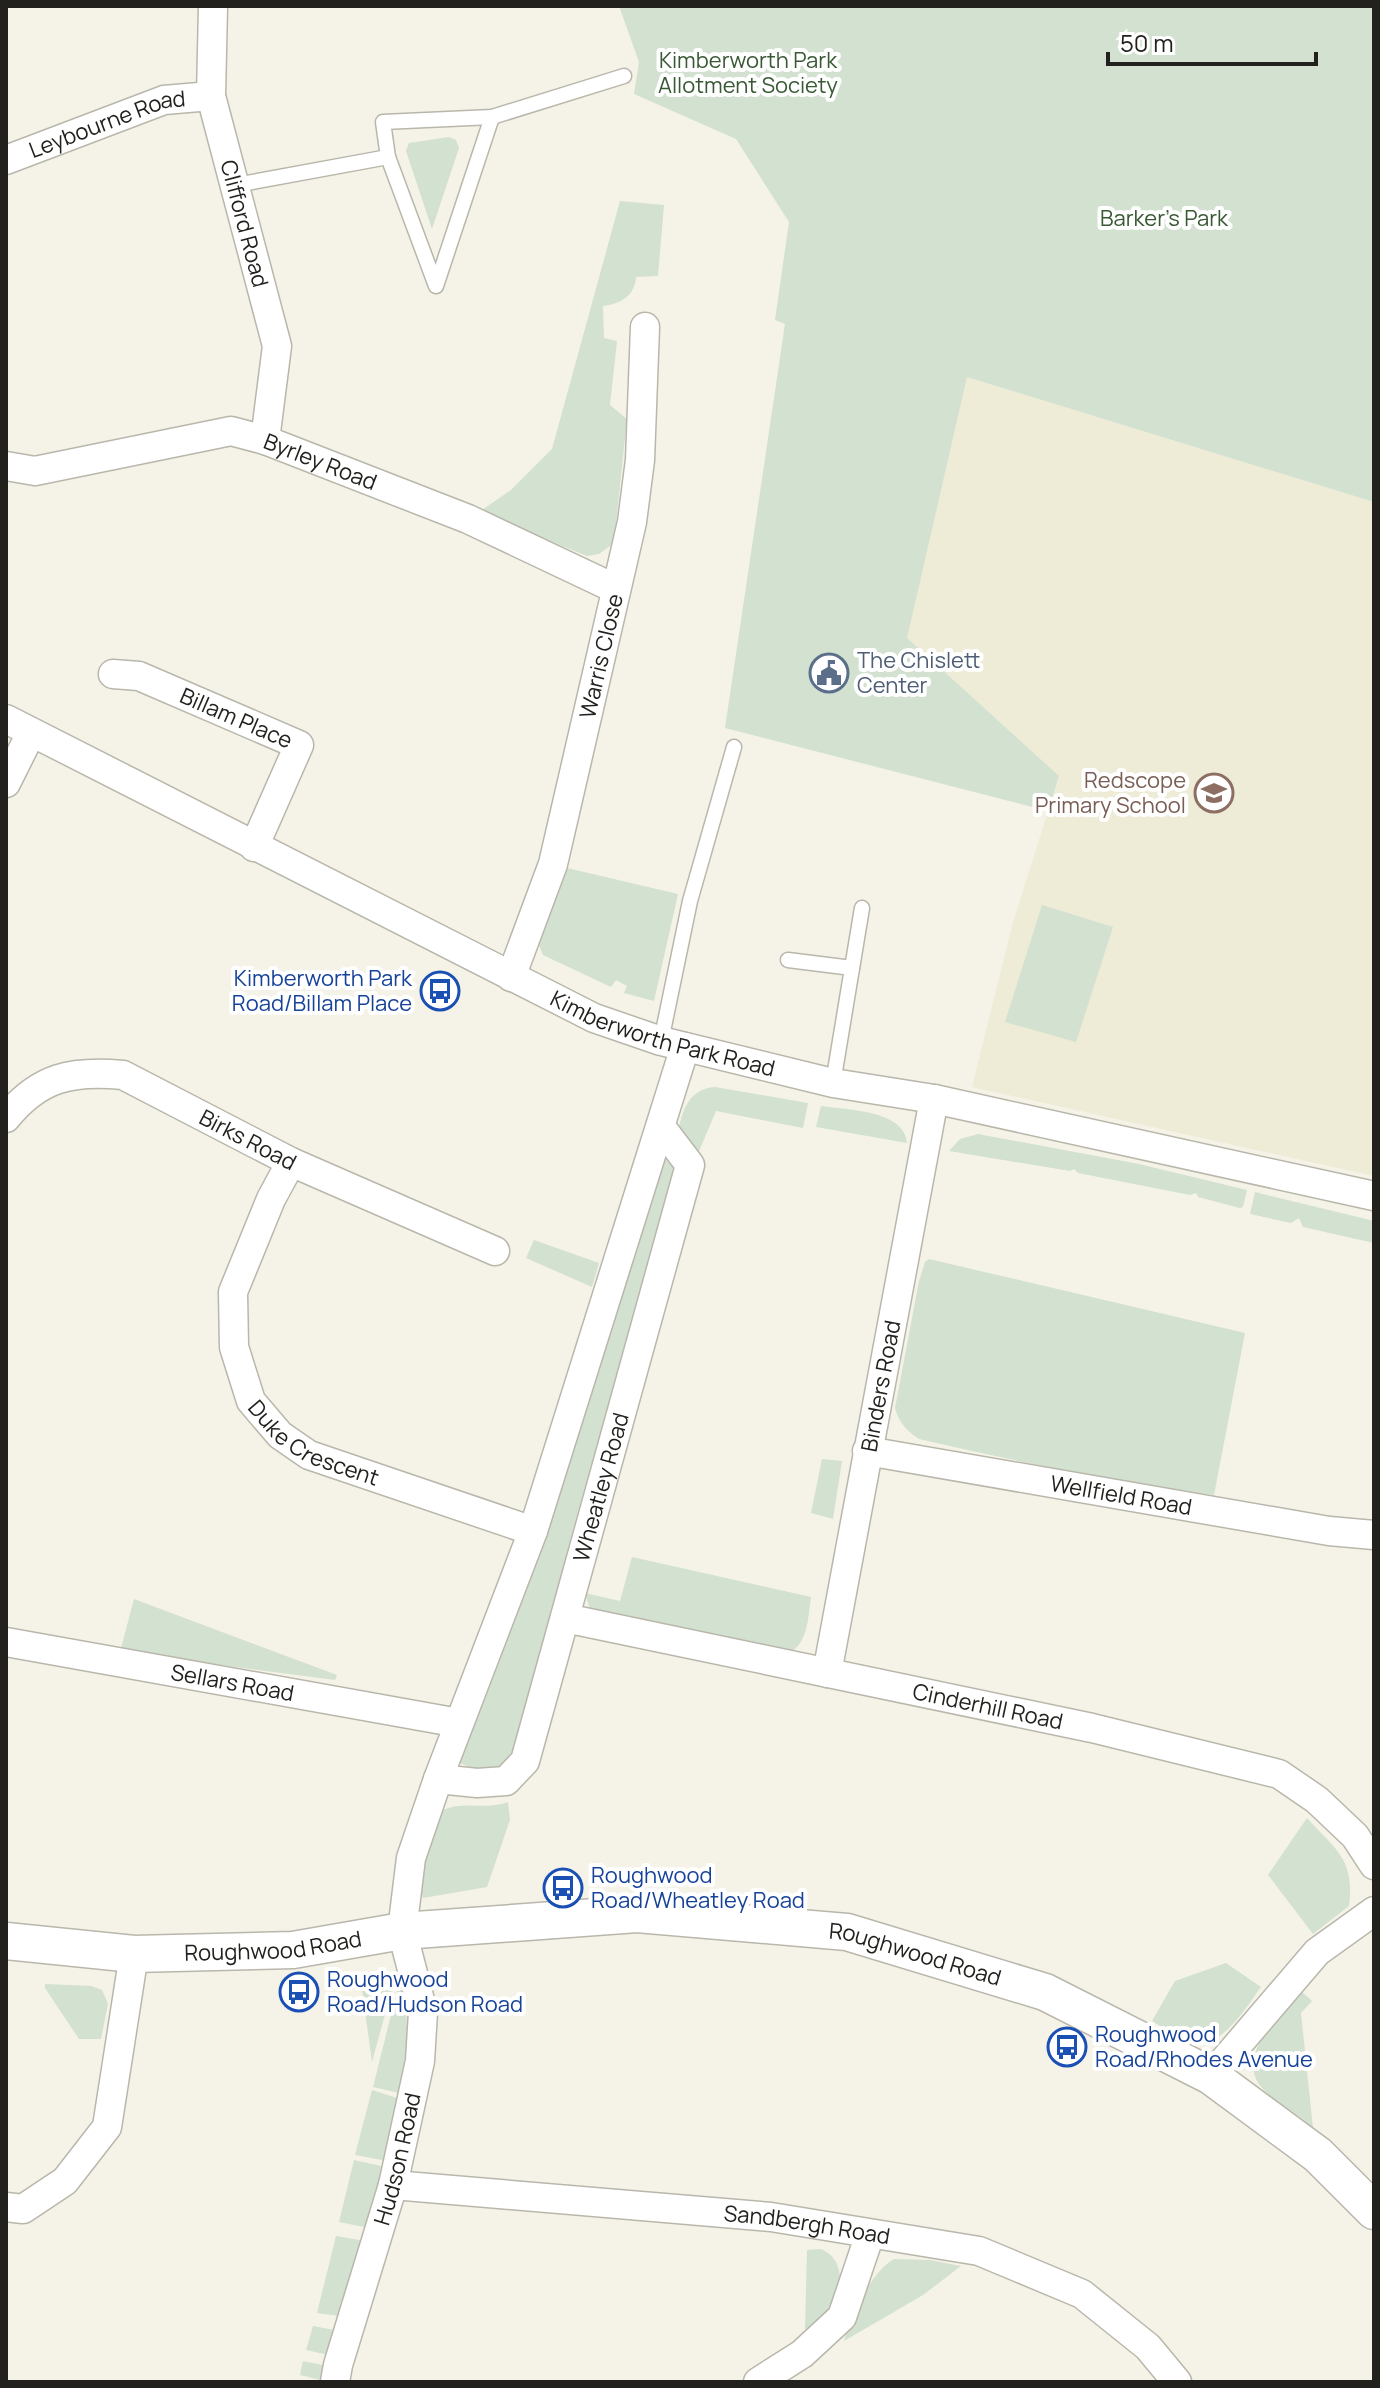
<svg xmlns="http://www.w3.org/2000/svg" width="1380" height="2388" viewBox="0 0 1380 2388" font-family="Manrope,sans-serif">
	<style>
		.built { fill: #eeebd7 }
		.green { fill: #d2e1d0 }
		.lines { fill: none; stroke-linecap: round; stroke-linejoin: round }
		.service-casing { stroke: #b9b7ab; stroke-width: 17 }
		.minor-casing { stroke: #b9b7ab; stroke-width: 31 }
		.tertiary-casing { stroke: #b9b7ab; stroke-width: 39 }
		.service { stroke: #fff; stroke-width: 14 }
		.minor { stroke: #fff; stroke-width: 28 }
		.tertiary { stroke: #fff; stroke-width: 36 }
		.labels { text-anchor: middle; stroke-width: 8; stroke-linejoin: round; paint-order: stroke }
		.park-label { font-size: 22px; fill: #385934; stroke: #fff }
		.street-label { font-size: 22px; fill: #22211d; stroke: #fff }
		.service-label { font-size: 22px; fill: #4e5e75; stroke: #fff; text-anchor: start }
		.education-label { font-size: 22px; fill: #785e54; stroke: #fff; text-anchor: end }
		.transit-label { font-size: 22px; fill: #164399; stroke: #fff; text-anchor: start }
	</style>
	<rect width="100%" height="100%" fill="#f5f3e7"/>
	<path class="built" d="M967 377 1374 502V1176L972 1087 1012 926 1059 776 906 638Z"/>
	<g class="green">
		<path d="M619 6H1374V502L967 377 907 638 1059 776 1048 811 725 728 785 324 775 320 789 222 736 139 634 94 639 62Z"/>
		<path d="M449 137 456 140 459 148 432 229 406 151 409 143Z"/>
		<path d="M620 201 664 205 658 276 636 277C635 296 620 304 603 306L604 338 617 341 610 405 627 419 614 543 599 554 587 556 479 512 511 490 552 449Z"/>
		<path d="M567 868 678 894 654 1001 624 993 627 986 616 980 611 987 543 955 537 940Z"/>
		<path d="M1042 905 1113 927 1076 1042 1005 1022Z"/>
		<path d="M715 1087 808 1103 803 1128 716 1111 697 1156 678 1133C682 1110 689 1089 715 1087Z"/>
		<path d="M821 1106C847 1110 905 1110 907 1143L816 1127Z"/>
		<path d="M978 1134 1139 1164 1247 1190 1243 1207 1240 1208 1198 1197 1196 1193 1190 1195 1078 1173 1074 1169 1070 1171 949 1151 960 1139Z"/>
		<path d="M666 1160 673 1167 672 1176 571 1537 519 1742C505 1771 485 1778 457 1761L533 1571 544 1528 662 1162Z"/>
		<path d="M1255 1192 1374 1221V1243L1303 1227 1299 1218 1291 1223 1250 1214Z"/>
		<path d="M534 1240 599 1263 592 1287 526 1258Z"/>
		<path d="M929 1259 1245 1333 1214 1495C1115 1481 1017 1462 919 1439 906 1430 899 1423 895 1408L919 1281 925 1262Z"/>
		<path d="M822 1459 842 1461 833 1519 811 1513Z"/>
		<path d="M632 1557 811 1597C808 1617 808 1644 789 1653L590 1610 585 1593 620 1601Z"/>
		<path d="M134 1599 337 1675 335 1680 120 1652Z"/>
		<path d="M508 1802 510 1820 487 1887 423 1898 418 1881 435 1827 443 1810C465 1800 484 1811 508 1802Z"/>
		<path d="M1307 1818C1336 1850 1355 1859 1349 1906L1313 1934 1268 1875Z"/>
		<path d="M1226 1963 1261 1987C1247 2006 1220 2052 1190 2043 1177 2039 1164 2028 1152 2021L1175 1981Z"/>
		<path d="M395 1978 372 2062 361 1982Z"/>
		<path d="M45 1984 91 1986 102 1990 108 2004 101 2039H79L45 1988Z"/>
		<path d="M398 1987 402 1988C411 2022 406 2059 399 2093L373 2087Z"/>
		<path d="M1300 1990 1312 2001 1301 2013 1313 2128C1298 2113 1278 2104 1264 2090 1232 2059 1279 2014 1300 1990Z"/>
		<path d="M372 2090 400 2099 387 2161 355 2155Z"/>
		<path d="M354 2160 386 2167 369 2228 339 2222Z"/>
		<path d="M336 2236 365 2241 346 2317 317 2313Z"/>
		<path d="M821 2249C846 2260 843 2289 830 2309 825 2317 814 2324 807 2331L805 2328 807 2250Z"/>
		<path d="M894 2259 930 2260 961 2266 923 2295 844 2341C848 2318 873 2270 894 2259Z"/>
		<path d="M313 2326 340 2331 333 2356 306 2350Z"/>
		<path d="M303 2361 332 2367 329 2382 300 2375Z"/>
	</g>
	<g class="lines">
		<g class="service-casing">
			<g id="service">
				<path d="M388 157 436 286 492 117"/>
				<path d="M236 185 388 157 383 122 492 117 624 76"/>
				<path d="M788 960 852 968"/>
				<path d="M661 1041 690 901 734 747"/>
				<path d="M833 1083 862 908"/>
			</g>
		</g>
		<g class="minor-casing">
			<g id="minor">
				<path id="s1" d="M213 6 211 96 277 346 265 440"/>
				<path id="s2" d="M6 160 164 100 211 96"/>
				<path id="s3" d="M6 466 35 471 231 431 265 440 468 519 616 589"/>
				<path id="s4" d="M113 674 139 676 299 745 254 847"/>
				<path id="s5" d="M6 719 594 1018 661 1041 833 1083 934 1099 1374 1196"/>
				<path d="M6 783 31 733"/>
				<path id="s6" d="M511 977 553 864 632 522 640 460 645 327"/>
				<path id="s7" d="M6 1118C39 1077 72 1070 123 1075L291 1162 495 1251"/>
				<path id="s8" d="M291 1162 271 1199 233 1292 234 1347 251 1401 280 1435 309 1455 533 1531"/>
				<path id="s9" d="M867 1451 1329 1531 1374 1535"/>
				<path id="s10" d="M565 1618 1092 1728 1279 1774 1317 1800 1355 1836 1374 1865"/>
				<path id="s11" d="M6 1642 459 1723"/>
				<path id="s12" d="M827 1673 934 1099"/>
				<path id="s13" d="M438 1779 477 1783 506 1781 525 1761 690 1165 661 1127"/>
				<path d="M1211 2076 1317 1952 1374 1911"/>
				<path id="s14" d="M393 2185 771 2217 979 2251 1082 2294 1148 2347 1177 2382"/>
				<path d="M6 2207 23 2209 65 2181 107 2127 134 1954"/>
				<path id="s15" d="M335 2382 338 2365 393 2185 420 2061 423 2012 402 1931 411 1858 438 1779 533 1531 685 1047"/>
				<path d="M758 2382 802 2354 842 2317 870 2234"/>
			</g>
		</g>
		<g class="tertiary-casing">
			<g id="tertiary">
				<path id="s16" d="M6 1941 134 1954 293 1950 402 1931 637 1914 847 1932 1045 1992 1211 2076 1318 2155 1374 2211"/>
			</g>
		</g>
		<use href="#service" class="service"/>
		<use href="#minor" class="minor"/>
		<use href="#tertiary" class="tertiary"/>
	</g>
	<defs>
		<g id="civic-ring" transform="scale(2)"><circle r="9.5" fill="#fff" stroke="#5c6f8a" stroke-width="1.5"/><path d="M-.6-6.5H3V-4.5H.6V-3L4-1V1h2V6H-6V1h2V-1L-.6-3ZM-1.2 2.5V6h2.4V2.5Z" fill="#5c6f8a"/></g>
		<g id="school-ring" transform="scale(2)"><circle r="9.5" fill="#fff" stroke="#8d6e63" stroke-width="1.5"/><path d="M0-5L7-2L0 1L-7-2ZM-4 1L0 2.5L4 1V4Q0 6-4 4Z" fill="#8d6e63"/></g>
		<g id="bus-ring" transform="scale(2)"><circle r="9.5" fill="#fff" stroke="#1a4fb4" stroke-width="1.5"/><path d="M-5-6H5V4H4V6H2V4H-2V6H-4V4H-5ZM-3.5-4V0h7V-4ZM-3.5 1.2v1.5H-2V1.2ZM2 1.2v1.5H3.5V1.2Z" fill="#1a4fb4"/></g>
	</defs>
	<g fill-rule="evenodd">
		<use href="#civic-ring" x="829" y="673"/>
		<use href="#school-ring" x="1214" y="793"/>
		<use href="#bus-ring" x="440" y="991"/>
		<use href="#bus-ring" x="563" y="1888"/>
		<use href="#bus-ring" x="299" y="1992"/>
		<use href="#bus-ring" x="1067" y="2047"/>
	</g>
	<g class="labels">
		<g class="park-label">
			<text x="748" y="68">Kimberworth Park<tspan x="748" dy="25">Allotment Society</tspan></text>
			<text x="1164" y="226">Barker's Park</text>
		</g>
		<g class="street-label">
			<text dy="8" stroke="none"><textPath href="#s2" startOffset="108">Leybourne Road</textPath></text>
			<text dy="8" stroke="none"><textPath href="#s1" startOffset="222">Clifford Road</textPath></text>
			<text dy="8" stroke="none"><textPath href="#s3" startOffset="324">Byrley Road</textPath></text>
			<text dy="8" stroke="none"><textPath href="#s6" startOffset="334">Warris Close</textPath></text>
			<text dy="8" stroke="none"><textPath href="#s4" startOffset="132">Billam Place</textPath></text>
			<text dy="8" stroke="none"><textPath href="#s5" startOffset="730">Kimberworth Park Road</textPath></text>
			<text dy="8" stroke="none"><textPath href="#s7" startOffset="272">Birks Road</textPath></text>
			<text dy="8" stroke="none"><textPath href="#s12" startOffset="292">Binders Road</textPath></text>
			<text dy="8" stroke="none"><textPath href="#s8" startOffset="332">Duke Crescent</textPath></text>
			<text dy="8" stroke="none"><textPath href="#s13" startOffset="380">Wheatley Road</textPath></text>
			<text dy="8" stroke="none"><textPath href="#s9" startOffset="258">Wellfield Road</textPath></text>
			<text dy="8" stroke="none"><textPath href="#s11" startOffset="230">Sellars Road</textPath></text>
			<text dy="8" stroke="none"><textPath href="#s10" startOffset="432">Cinderhill Road</textPath></text>
			<text dy="8" stroke="none"><textPath href="#s16" startOffset="268">Roughwood Road</textPath></text>
			<text dy="8" stroke="none"><textPath href="#s16" startOffset="916">Roughwood Road</textPath></text>
			<text dy="8" stroke="none"><textPath href="#s15" startOffset="232">Hudson Road</textPath></text>
			<text dy="8" stroke="none"><textPath href="#s14" startOffset="416">Sandbergh Road</textPath></text>
		</g>
		<g class="service-label">
			<text x="857" y="668">The Chislett<tspan x="857" dy="25">Center</tspan></text>
		</g>
		<g class="education-label">
			<text x="1186" y="788">Redscope<tspan x="1186" dy="25">Primary School</tspan></text>
		</g>
		<g class="transit-label">
			<text x="412" y="986" text-anchor="end">Kimberworth Park<tspan x="412" dy="25">Road/Billam Place</tspan></text>
			<text x="591" y="1883">Roughwood<tspan x="591" dy="25">Road/Wheatley Road</tspan></text>
			<text x="327" y="1987">Roughwood<tspan x="327" dy="25">Road/Hudson Road</tspan></text>
			<text x="1095" y="2042">Roughwood<tspan x="1095" dy="25">Road/Rhodes Avenue</tspan></text>
		</g>
	</g>
	<rect width="1380" height="2388" fill="none" stroke="#22211d" stroke-width="16"/>
	<path d="M1108 52v12h208v-12" fill="none" stroke="#22211d" stroke-width="4"/>
	<text x="1120" y="52" font-size="24" fill="#22211d" stroke="#ffffff" stroke-width="6" paint-order="stroke">50 m</text>
</svg>
